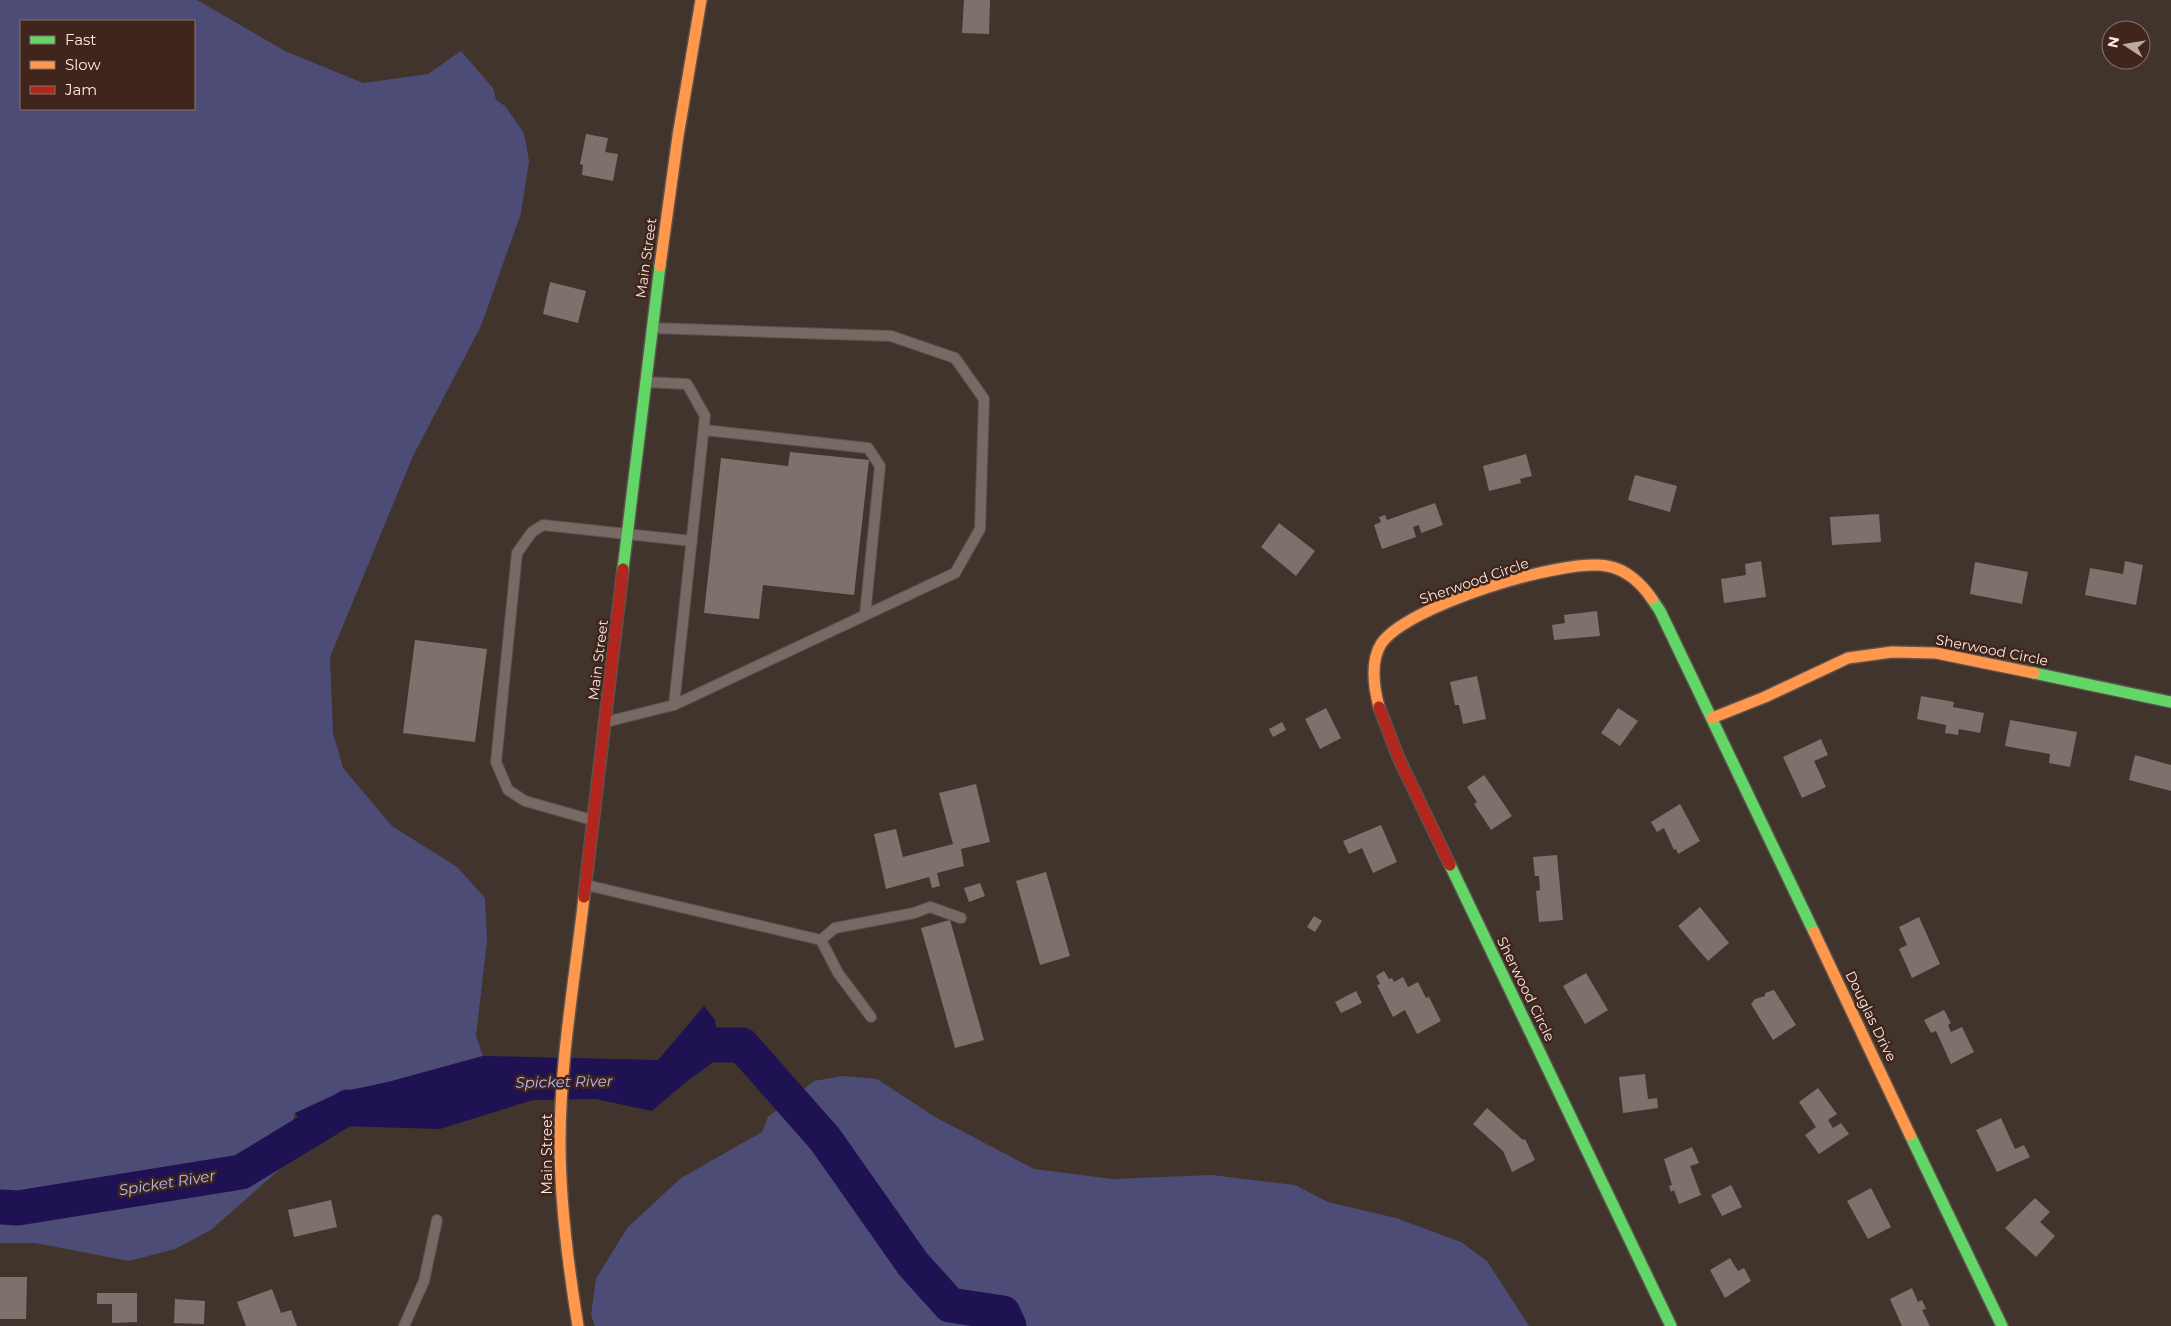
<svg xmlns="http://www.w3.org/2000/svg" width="2171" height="1326" viewBox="0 0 2171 1326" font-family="Montserrat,sans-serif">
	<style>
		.green { fill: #4c4c76; fill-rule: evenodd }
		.water { fill: #1f1252 }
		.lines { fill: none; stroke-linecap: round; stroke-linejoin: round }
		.river { stroke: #1f1252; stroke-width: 35 }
		.building { fill: #7d716c }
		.lane-casing { stroke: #5d524c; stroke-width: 12 }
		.fast-casing { stroke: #5d524c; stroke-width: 14 }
		.slow-casing { stroke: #5d524c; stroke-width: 14 }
		.jam-casing { stroke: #5d524c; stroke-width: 14 }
		.lane { stroke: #776963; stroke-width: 10 }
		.fast { stroke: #63d668; stroke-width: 11 }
		.slow { stroke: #ff974d; stroke-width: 11 }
		.jam { stroke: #b3261e; stroke-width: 11 }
		.labels { text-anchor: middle; stroke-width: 5; stroke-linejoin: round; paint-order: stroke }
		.street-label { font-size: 14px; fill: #fbe9e3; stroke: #3f251b }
		.water-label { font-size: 15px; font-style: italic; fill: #b7bbfb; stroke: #3f251b }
	</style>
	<rect width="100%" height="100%" fill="#41342d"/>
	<g class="green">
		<path d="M0 0H197L285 51 363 83 428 74 461 51 493 88 496 100 505 106 524 133 529 161 521 213 481 326 413 456 330 657 333 733 343 768 392 826 457 867 485 898 487 941 476 1036 483 1056 388 1082 341 1092 295 1113 281 1168 211 1230 175 1249 129 1261 35 1243H0ZM21 21H194V109H21Z"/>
		<path d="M843 1076 877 1079 935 1117 1034 1169 1113 1179 1211 1175 1295 1185 1328 1202 1396 1218 1461 1242 1487 1261 1529 1326H595L591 1315 596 1279 627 1228 681 1178 762 1132 768 1117 814 1081Z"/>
	</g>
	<path class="water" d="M704 1006 715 1020 719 1054 652 1111 596 1099 533 1100 440 1129 340 1126 313 1138 295 1113 341 1092 388 1082 483 1056 658 1060Z"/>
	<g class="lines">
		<g class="river">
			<path d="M678 1066 707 1045H742L825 1139 913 1264 950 1305 1003 1313 1009 1326"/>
			<path d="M0 1207 18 1208 241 1172 348 1107"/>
		</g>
	</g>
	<g class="building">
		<path d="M964 0H990L989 34 962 33Z"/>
		<path d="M586 134 608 138 605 152 618 154 613 181 582 175 583 165 580 164Z"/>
		<path d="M550 282 586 291 578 323 543 314Z"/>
		<path d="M790 452 869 460 854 595 763 585 759 619 704 613 721 458 788 466Z"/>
		<path d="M1526 454 1532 476 1520 479 1521 483 1489 491 1483 466Z"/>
		<path d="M1635 475 1677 486 1670 512 1628 500Z"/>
		<path d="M1435 503 1443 525 1421 533 1419 525 1413 527 1416 537 1382 549 1374 525 1381 522 1379 517 1385 515 1387 520Z"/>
		<path d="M1879 514 1881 542 1832 545 1830 517Z"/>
		<path d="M1279 523 1315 551 1296 576 1261 547Z"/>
		<path d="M1761 561 1766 597 1724 603 1721 579 1746 575 1745 564Z"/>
		<path d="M2125 561 2143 565 2136 605 2085 595 2090 568 2123 574Z"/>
		<path d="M1975 562 2028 572 2022 604 1970 594Z"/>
		<path d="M1597 611 1600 636 1554 640 1552 625 1565 623 1564 615Z"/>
		<path d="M415 640 487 649 475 742 403 733Z"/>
		<path d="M1477 676 1486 719 1463 724 1459 705H1455L1450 682Z"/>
		<path d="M1921 696 1954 702 1953 707 1984 713 1980 733 1959 729 1958 735 1945 733 1946 725 1917 719Z"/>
		<path d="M1326 708 1341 738 1320 749 1305 719Z"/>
		<path d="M1618 708 1638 721 1620 746 1601 733Z"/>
		<path d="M2010 720 2077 732 2070 767 2049 763 2050 754 2005 746Z"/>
		<path d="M1282 722 1286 730 1273 737 1269 729Z"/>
		<path d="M1821 739 1828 755 1814 761 1826 787 1802 798 1783 757Z"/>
		<path d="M2135 755 2171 765V791L2129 780Z"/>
		<path d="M1484 775 1512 816 1491 830 1474 804 1477 802 1467 787Z"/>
		<path d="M976 784 990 842 961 849 964 866 937 873 940 886 932 888 929 877 886 889 874 834 896 829 903 857 953 844 939 793Z"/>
		<path d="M1680 804 1700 841 1678 854 1676 849 1674 850 1664 828 1657 832 1651 822Z"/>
		<path d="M1381 825 1397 862 1373 873 1362 848 1349 854 1343 841Z"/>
		<path d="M1557 855 1563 920 1539 922 1536 891 1540 890 1539 876H1535L1533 857Z"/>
		<path d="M1046 872 1070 956 1040 965 1016 881Z"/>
		<path d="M980 883 985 896 969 902 964 888Z"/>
		<path d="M1700 907 1729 943 1708 961 1678 926Z"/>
		<path d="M1314 916 1322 921 1315 932 1307 927Z"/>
		<path d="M1919 917 1940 964 1912 978 1899 949 1907 945 1899 927Z"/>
		<path d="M950 920 984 1040 955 1048 921 928Z"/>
		<path d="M1384 971 1389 979 1392 978 1394 982 1403 977 1408 987 1418 982 1426 998 1429 997 1441 1021 1417 1034 1405 1010 1393 1017 1377 985 1380 984 1376 976Z"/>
		<path d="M1586 973 1608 1010 1585 1024 1563 986Z"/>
		<path d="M1774 990 1796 1025 1773 1040 1751 1004 1755 999 1765 996V993Z"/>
		<path d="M1356 991 1362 1003 1341 1013 1335 1002Z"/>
		<path d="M1944 1010 1951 1023 1948 1025 1951 1032 1962 1027 1974 1052 1951 1064 1936 1031 1931 1033 1924 1020Z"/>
		<path d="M1645 1074 1648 1099 1657 1098 1658 1108 1623 1113 1619 1077Z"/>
		<path d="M1818 1088 1837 1114 1828 1120 1833 1128 1841 1123 1849 1134 1819 1154 1805 1135 1816 1127 1799 1102Z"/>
		<path d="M1487 1108 1523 1140 1525 1139 1535 1160 1512 1172 1503 1151 1473 1124Z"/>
		<path d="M2001 1118 2015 1149 2024 1145 2030 1157 1997 1172 1976 1130Z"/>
		<path d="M1692 1147 1699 1163 1690 1166 1701 1195 1679 1204 1674 1190 1671 1192 1669 1186 1672 1185 1664 1159Z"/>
		<path d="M1731 1185 1742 1207 1722 1216 1711 1195Z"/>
		<path d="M1871 1188 1891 1227 1868 1239 1847 1201Z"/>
		<path d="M2035 1198 2050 1212 2040 1222 2055 1236 2036 1257 2005 1228Z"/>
		<path d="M331 1200 337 1227 294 1237 288 1210Z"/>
		<path d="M1730 1258 1738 1271 1744 1268 1751 1281 1725 1298 1710 1270Z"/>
		<path d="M0 1277H27L26 1319H0Z"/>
		<path d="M1912 1288 1918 1302 1922 1300 1926 1309 1922 1310 1930 1326H1902L1890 1299Z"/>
		<path d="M272 1289 281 1313 291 1310 297 1326H246L237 1302Z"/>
		<path d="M97 1293H137V1322L112 1323V1304H97Z"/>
		<path d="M175 1299 205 1301 204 1324 174 1323Z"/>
	</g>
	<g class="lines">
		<g class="lane-casing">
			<g id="lane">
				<path d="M646 382 687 384 705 416 674 705"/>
				<path d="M704 430 868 448 880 466 865 615"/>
				<path d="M606 722 674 705 955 573 980 529 984 399 955 358 891 336 652 328"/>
				<path d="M592 820 525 801 508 790 496 762 517 553 532 532 543 525 692 541"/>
				<path d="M586 885 821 940 835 928 914 913 930 907 961 918"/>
				<path d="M821 940 838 973 871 1017"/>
				<path d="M404 1326 424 1281 437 1220"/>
			</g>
		</g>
		<g class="fast-casing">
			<g id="fast">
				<path d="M623 569 660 266"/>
				<path d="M1652 599 1660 611 1814 932"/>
				<path d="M2034 673 2171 702"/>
				<path d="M1450 865 1671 1326"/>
				<path d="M1910 1135 2002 1326"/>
			</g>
		</g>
		<g class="slow-casing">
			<g id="slow">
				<path d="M660 266 678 136 701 0"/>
				<path d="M1379 707C1374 688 1370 662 1381 644 1406 606 1562 558 1607 566 1626 569 1642 584 1652 599"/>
				<path d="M1712 718 1765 697 1848 658 1892 652 1936 653 2034 673"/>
				<path d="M1814 932 1910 1135"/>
				<path d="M578 1326C568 1265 560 1204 560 1142 560 1060 575 978 584 897"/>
			</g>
		</g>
		<g class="jam-casing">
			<g id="jam">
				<path d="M1379 707 1399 759 1450 865"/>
				<path d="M584 897 623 569"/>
			</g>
		</g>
		<use href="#lane" class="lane"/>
		<use href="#fast" class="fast"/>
		<use href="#slow" class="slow"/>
		<use href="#jam" class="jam"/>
	</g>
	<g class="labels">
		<g class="street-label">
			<text transform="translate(646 258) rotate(-82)" y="5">Main Street</text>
			<text transform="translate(1474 581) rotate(-19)" y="5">Sherwood Circle</text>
			<text transform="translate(1992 650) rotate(11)" y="5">Sherwood Circle</text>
			<text transform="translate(598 660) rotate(-83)" y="5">Main Street</text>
			<text transform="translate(1526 989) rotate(64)" y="5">Sherwood Circle</text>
			<text transform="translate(1871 1016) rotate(64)" y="5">Douglas Drive</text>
			<text transform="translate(547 1154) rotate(-90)" y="5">Main Street</text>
		</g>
		<g class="water-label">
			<text transform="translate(564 1082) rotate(-1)" y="5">Spicket River</text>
			<text transform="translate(167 1183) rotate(-9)" y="5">Spicket River</text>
		</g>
	</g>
	<rect x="20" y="20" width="175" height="90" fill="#3f251b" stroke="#8a736b"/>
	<rect x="30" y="36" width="25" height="8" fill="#63d668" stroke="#8a736b"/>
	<text x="65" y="45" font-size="15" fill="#fbe9e3">Fast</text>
	<rect x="30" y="61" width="25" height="8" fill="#ff974d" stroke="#8a736b"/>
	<text x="65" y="70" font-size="15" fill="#fbe9e3">Slow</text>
	<rect x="30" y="86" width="25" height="8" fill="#b3261e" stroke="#8a736b"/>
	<text x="65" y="95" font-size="15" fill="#fbe9e3">Jam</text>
	<g transform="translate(2126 45) rotate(282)"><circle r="24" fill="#3f251b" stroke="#8a736b"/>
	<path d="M0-4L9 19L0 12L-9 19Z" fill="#baaaa3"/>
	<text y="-8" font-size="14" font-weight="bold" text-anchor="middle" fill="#fbe9e3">N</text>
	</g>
</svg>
